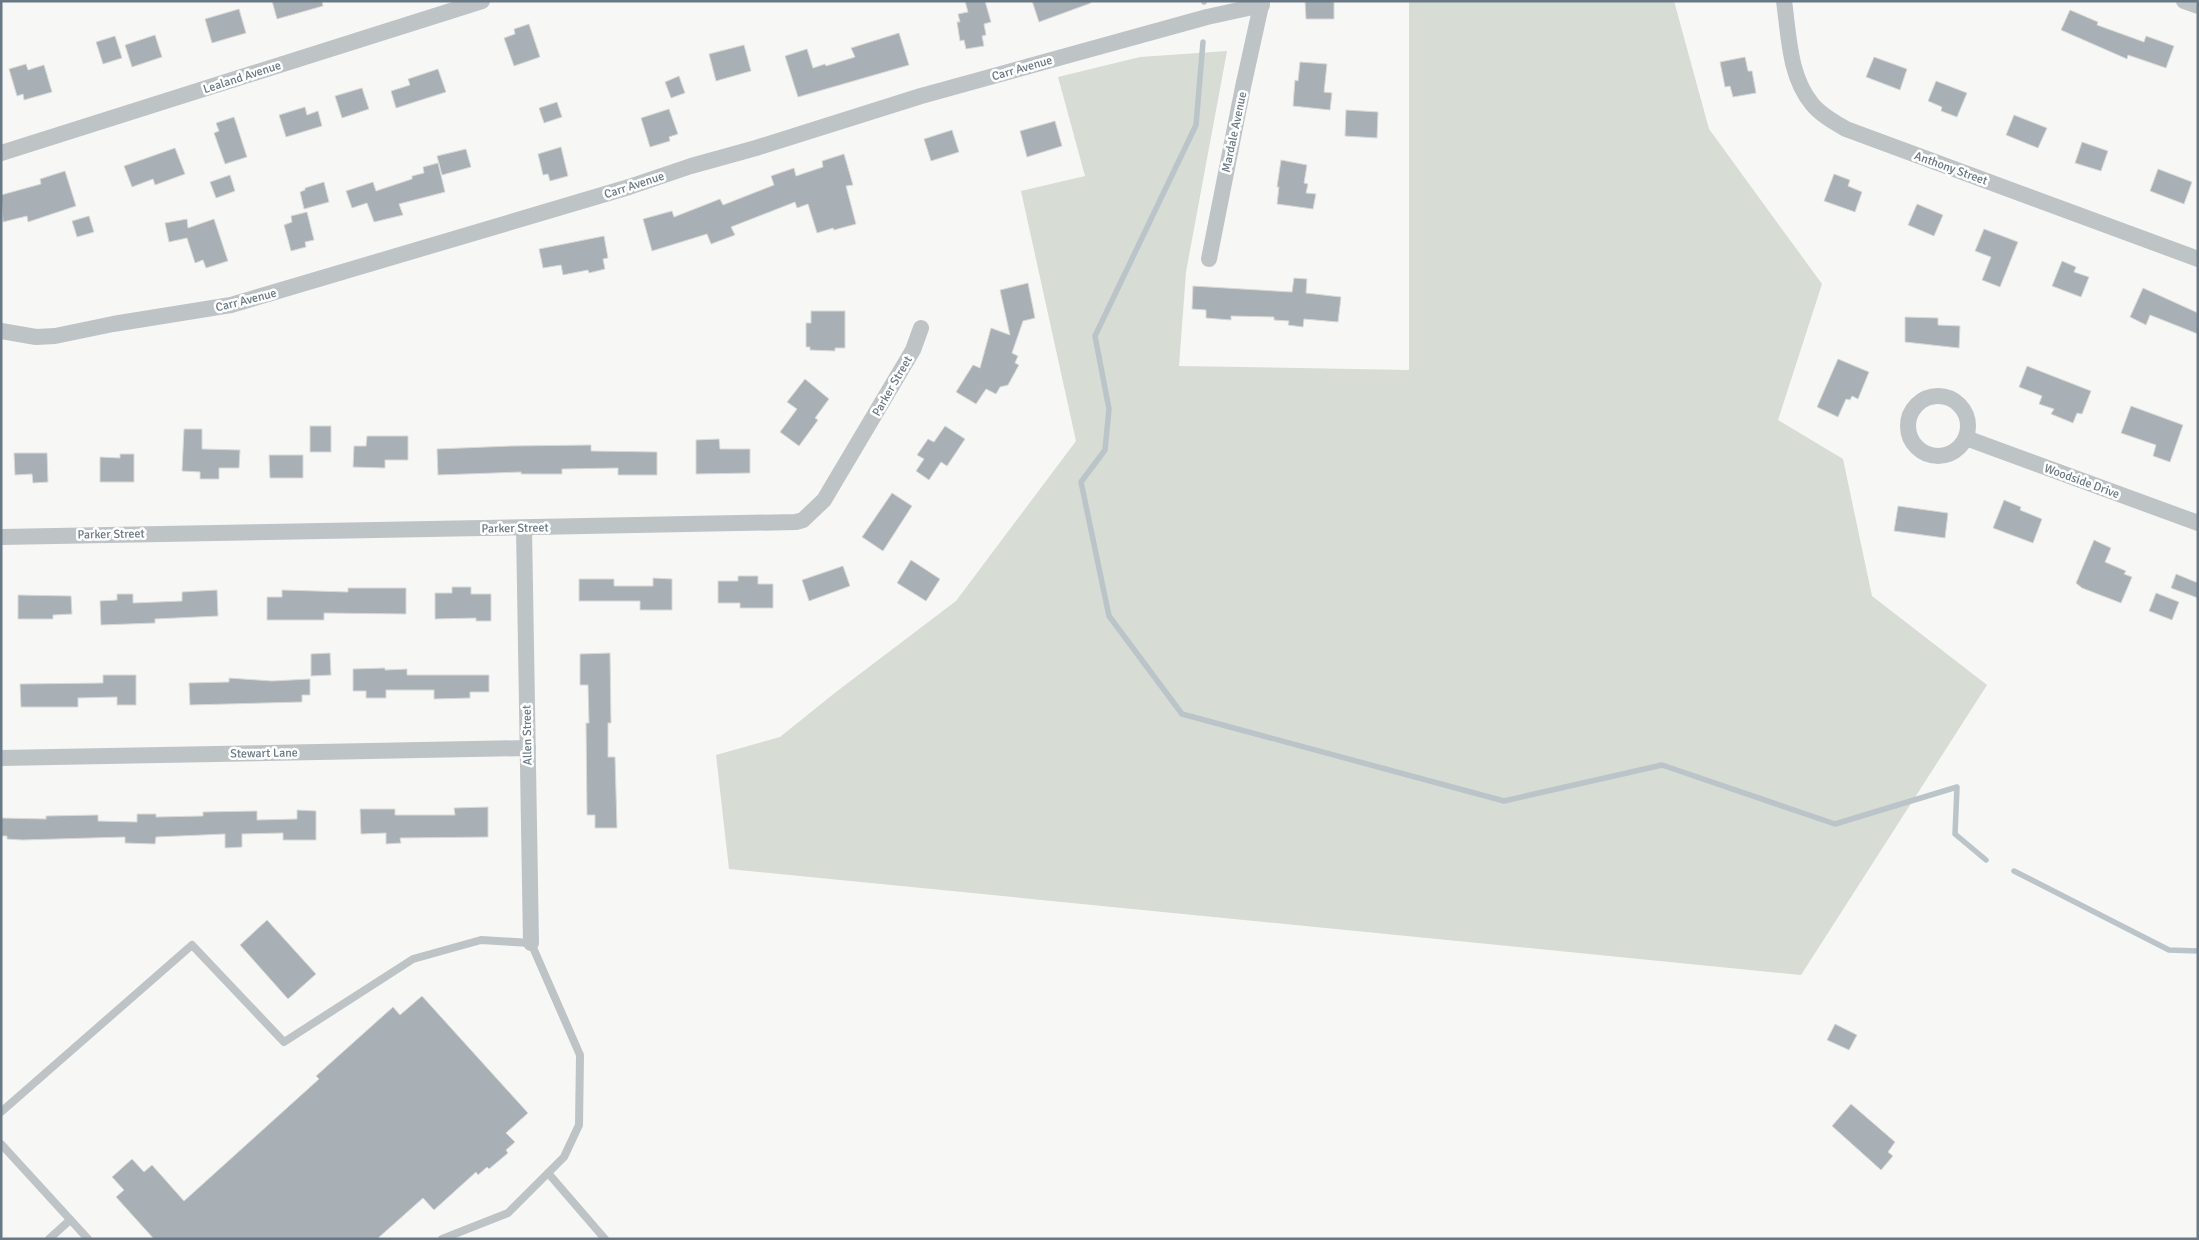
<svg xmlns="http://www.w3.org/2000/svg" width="2199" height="1240" viewBox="0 0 2199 1240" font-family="Signika,sans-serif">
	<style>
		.green { fill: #d7dcd4 }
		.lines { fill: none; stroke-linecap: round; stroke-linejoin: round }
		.stream { stroke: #bac4c9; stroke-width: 5.5 }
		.building { fill: #a8b0b5; stroke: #d9d9d7 }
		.lane { stroke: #bec3c6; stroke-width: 8 }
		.street { stroke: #bec3c6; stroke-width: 16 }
		.labels { text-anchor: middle; stroke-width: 5; stroke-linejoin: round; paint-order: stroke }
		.street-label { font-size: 12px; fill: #687884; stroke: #fff }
	</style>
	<rect width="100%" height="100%" fill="#f7f7f5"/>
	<path class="green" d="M1409 1H1674L1709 129 1822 284 1778 420 1843 459 1872 596 1987 685 1801 975 729 869 716 755 780 737 836 692 956 601 1076 441 1021 191 1085 176 1058 77 1140 57 1227 51 1186 272 1179 366 1409 370Z"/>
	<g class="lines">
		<g class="stream">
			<path d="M1204 1V2"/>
			<path d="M1203 42 1196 125 1095 336 1109 409 1105 450 1081 482 1109 616 1182 714 1504 801 1662 765 1835 824 1957 787 1955 834 1986 860"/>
			<path d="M2014 871 2169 950 2198 951"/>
		</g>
	</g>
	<g class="building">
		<path d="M272 1H322L323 6 277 19Z"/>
		<path d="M965 1H985L991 22 984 24 986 35 982 36 984 46 966 49 964 40 960 41 957 22H960L958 14 968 12Z"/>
		<path d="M1032 1H1090L1091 3 1039 22Z"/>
		<path d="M1305 1H1334V19H1306Z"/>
		<path d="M239 9 246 33 212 43 205 19Z"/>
		<path d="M2070 10 2098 22 2097 25 2144 42 2146 36 2174 46 2166 68 2128 55 2127 59 2061 30Z"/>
		<path d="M529 24 540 57 514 66 504 38 515 34 514 29Z"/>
		<path d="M899 33 909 65 798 97 785 56 807 49 813 68 825 64 826 66 855 57 851 48Z"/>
		<path d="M155 35 162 57 132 67 125 45Z"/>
		<path d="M115 36 122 58 103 64 96 42Z"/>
		<path d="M744 45 751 71 716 81 709 54Z"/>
		<path d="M1745 57 1748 71H1752L1756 93 1733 97 1730 86 1725 87 1720 62Z"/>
		<path d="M1874 57 1907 69 1900 90 1866 77Z"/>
		<path d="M1300 62 1327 64 1324 92 1332 93 1330 110 1293 106 1295 80 1298 81Z"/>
		<path d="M26 64 28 70 44 65 52 92 24 100 23 94 17 96 9 69Z"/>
		<path d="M438 69 446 92 396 108 391 91 410 85 408 79Z"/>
		<path d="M679 76 685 93 671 98 665 82Z"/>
		<path d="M1936 81 1967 93 1957 117 1941 111 1942 107 1928 101Z"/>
		<path d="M362 88 369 109 342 118 335 96Z"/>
		<path d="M557 102 562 117 544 123 539 108Z"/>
		<path d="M305 107 307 115 318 111 322 126 286 137 279 115Z"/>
		<path d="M669 109 678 134 669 137 670 141 650 147 641 118Z"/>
		<path d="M1346 110 1378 112 1377 138 1345 136Z"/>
		<path d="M2014 115 2047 128 2038 148 2006 135Z"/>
		<path d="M234 117 247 157 225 164 214 133 219 131 216 123Z"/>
		<path d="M1055 121 1062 146 1027 157 1020 131Z"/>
		<path d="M952 130 959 152 931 161 924 139Z"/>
		<path d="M2082 142 2108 151 2101 171 2075 163Z"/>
		<path d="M561 147 568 176 550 181 548 174 543 175 538 154Z"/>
		<path d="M175 148 185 174 155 185 153 179 132 187 124 166Z"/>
		<path d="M466 149 471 167 442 175 437 156Z"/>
		<path d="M844 154 853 185 846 186 856 224 834 230 833 228 817 233 808 204 797 208 795 202 731 227 735 235 711 244 707 234 652 251 643 219 672 211 674 217 720 199 723 205 774 185 771 176 794 168 796 176 823 167 822 161Z"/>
		<path d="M1281 160 1307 165 1304 183 1308 184 1306 193 1316 194 1313 209 1277 204 1279 187H1277Z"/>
		<path d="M438 163 445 192 399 204 403 215 374 222 367 203 352 208 346 191 373 182 376 191 412 179V176L424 173 423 167Z"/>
		<path d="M2158 169 2192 182 2184 204 2150 191Z"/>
		<path d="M65 171 76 206 28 222 27 216 3 222 1 195 41 184 40 179Z"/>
		<path d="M1834 174 1850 180 1848 186 1862 192 1855 212 1824 201Z"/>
		<path d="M230 175 235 191 216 198 210 182Z"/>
		<path d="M324 182 329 202 304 209 300 192 305 190V188Z"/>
		<path d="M1917 204 1943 215 1934 236 1908 225Z"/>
		<path d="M307 212 314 240 305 242 306 247 291 251 284 225 292 222 291 216Z"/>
		<path d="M89 216 94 232 77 237 72 221Z"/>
		<path d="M187 219 188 228 214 219 228 261 206 268 203 260 195 263 187 238 169 242 165 223Z"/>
		<path d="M1984 229 2018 242 2000 287 1982 280 1991 257 1975 251Z"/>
		<path d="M604 236 608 258 603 259 605 269 589 273 588 270 563 275 561 265 543 268 539 249Z"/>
		<path d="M2062 261 2076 267 2074 272 2089 277 2081 297 2052 286Z"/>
		<path d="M1294 278 1307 279 1306 293 1341 297 1338 322 1304 319 1303 327 1288 325 1289 321 1274 320V317L1231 316V320L1206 318V310L1192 309 1193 286 1292 292Z"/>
		<path d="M1028 283 1035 318 1023 321 1012 353 1018 356 1015 363 1019 365 1008 385 1000 387 996 394 986 389 976 404 956 392 973 365 980 368 991 328 1010 335 1000 290Z"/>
		<path d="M2143 288 2198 313V334L2150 315 2146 325 2130 317Z"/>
		<path d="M811 311H845V348H835V351L810 350V347H806V323H811Z"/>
		<path d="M1905 317 1938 318V325L1960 326 1959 348 1905 342Z"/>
		<path d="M1838 359 1869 372 1858 399 1852 396 1850 400 1846 399 1838 417 1817 407Z"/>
		<path d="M2027 366 2091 391 2082 414 2077 413 2073 423 2051 414 2054 409 2039 404 2042 396 2019 387Z"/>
		<path d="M805 379 829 399 815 418 818 420 799 446 780 432 797 409 787 402Z"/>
		<path d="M2131 406 2183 425 2170 462 2153 456 2156 445 2121 433Z"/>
		<rect x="310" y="426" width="21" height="26"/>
		<path d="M945 426 965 439 947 466 941 462 929 480 916 471 924 459 917 455 928 439 934 442Z"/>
		<path d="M184 429H202V449L240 450 239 468H219V479H200V472L182 471Z"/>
		<path d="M367 436H408V460H385V468L353 467 354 446H366Z"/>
		<path d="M719 439 720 449H750V473L696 474V440Z"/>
		<path d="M591 445V451L657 452V475H618V468L562 469V474H521V472L438 475 437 449 511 446Z"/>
		<path d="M14 453H47L48 482 33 483 32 474 15 475Z"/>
		<path d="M120 454H134V482H100V457L120 458Z"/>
		<path d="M269 455H303V478H270Z"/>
		<path d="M892 493 912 506 883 551 862 537Z"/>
		<path d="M2004 500 2021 507 2020 510 2042 519 2033 543 1993 528Z"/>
		<path d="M1898 506 1948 513 1945 538 1894 531Z"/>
		<path d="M2094 540 2111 548 2105 562 2126 571 2124 574 2132 577 2121 603 2082 588 2076 583Z"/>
		<path d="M911 560 940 579 926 601 897 583Z"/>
		<path d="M843 566 850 586 809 601 802 580Z"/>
		<path d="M2176 574 2198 583V598L2171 588Z"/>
		<path d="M738 576H758V584H773V608H740V603H718V581H738Z"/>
		<path d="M653 578 672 579V610H640V601H579V579H614V586H653Z"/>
		<path d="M452 587H471V594H491V621H476V618L435 619V593H452Z"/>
		<path d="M348 588H406V614L324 613V620H267V597H282V590L348 592Z"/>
		<path d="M217 590 218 616 155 619V623L101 625 100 601 117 600V594H133V603L182 601V592Z"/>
		<path d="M2156 593 2179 602 2172 620 2149 611Z"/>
		<path d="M18 595 71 596 72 614 53 615V619H18Z"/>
		<path d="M330 653 331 675 311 676V654Z"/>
		<path d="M610 653 611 723H608V757H615L617 828H595V815H587L586 723H589L588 685H580V654Z"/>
		<path d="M385 668V670L407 669V675H489V692H470V698L434 699V690H386V698H366V691H353V669Z"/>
		<path d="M103 675H136V705H117V697L78 698V707H21L20 684 103 683Z"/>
		<path d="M229 678 272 681 310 679V695H302V702L190 705 189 683 229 682Z"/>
		<path d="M488 807V837L400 838 401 843 386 844V833L361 834 360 809H395V815H455L454 808Z"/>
		<path d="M297 810 316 811V840H283V833L242 834V847L225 848V834L156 837 155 844 125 843V837L22 840 7 839V836H1V818L46 819V816L98 815V821L137 822V814H156V817L203 816V812L257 811V820L297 819Z"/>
		<path d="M267 920 316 974 288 999 240 945Z"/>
		<path d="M422 996 528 1113 506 1133 515 1142 506 1150 508 1153 489 1169 487 1167 478 1175 476 1172 434 1210 423 1198 377 1239H154L116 1197 124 1190 112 1177 132 1159 144 1172 152 1165 184 1201 319 1079 316 1076 393 1007 400 1015Z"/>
		<path d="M1835 1024 1857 1035 1849 1050 1827 1040Z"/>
		<path d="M1851 1104 1895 1142 1888 1152 1893 1156 1881 1170 1832 1126Z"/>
	</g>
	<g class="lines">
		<g class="lane">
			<path d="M1 1112 192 945 284 1042 413 959 481 940 531 943 580 1055 579 1125 564 1157 508 1213 442 1239"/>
			<path d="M1 1144 88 1239"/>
			<path d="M548 1173 605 1239"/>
			<path d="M49 1239 70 1220"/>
		</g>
		<g class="street">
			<path d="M1784 1C1789 36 1789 76 1812 104 1821 115 1834 122 1846 129L2198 259"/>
			<path d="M2184 1 2198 6"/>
			<path d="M1 153 482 1"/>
			<path d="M1209 259 1243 87 1262 1"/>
			<path d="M1 331 36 337 55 336 113 324 231 305 629 187 691 166 756 148 921 96 1207 17 1262 5"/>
			<circle cx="1938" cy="426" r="30"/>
			<path d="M1966 438 2198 523"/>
			<path d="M524 528 531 943"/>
			<path d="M1 537 796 522 803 520 824 500 913 350 921 328"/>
			<path d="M1 758 528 748"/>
		</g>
	</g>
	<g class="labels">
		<g class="street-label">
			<text transform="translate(1022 68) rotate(-16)" y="4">Carr Avenue</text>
			<text transform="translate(242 77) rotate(-18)" y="4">Lealand Avenue</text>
			<text transform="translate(1234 132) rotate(-78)" y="4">Mardale Avenue</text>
			<text transform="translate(1951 168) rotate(20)" y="4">Anthony Street</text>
			<text transform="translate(634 185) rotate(-18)" y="4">Carr Avenue</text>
			<text transform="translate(246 300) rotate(-14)" y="4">Carr Avenue</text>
			<text transform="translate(892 386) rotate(-60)" y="4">Parker Street</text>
			<text transform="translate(2082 481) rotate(20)" y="4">Woodside Drive</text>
			<text transform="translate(515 528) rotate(-1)" y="4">Parker Street</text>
			<text transform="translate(111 534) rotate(-1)" y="4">Parker Street</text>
			<text transform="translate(527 735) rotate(-91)" y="4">Allen Street</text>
			<text transform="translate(264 753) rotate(-1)" y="4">Stewart Lane</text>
		</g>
	</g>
	<rect width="2199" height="1240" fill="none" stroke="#687884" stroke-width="5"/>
</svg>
